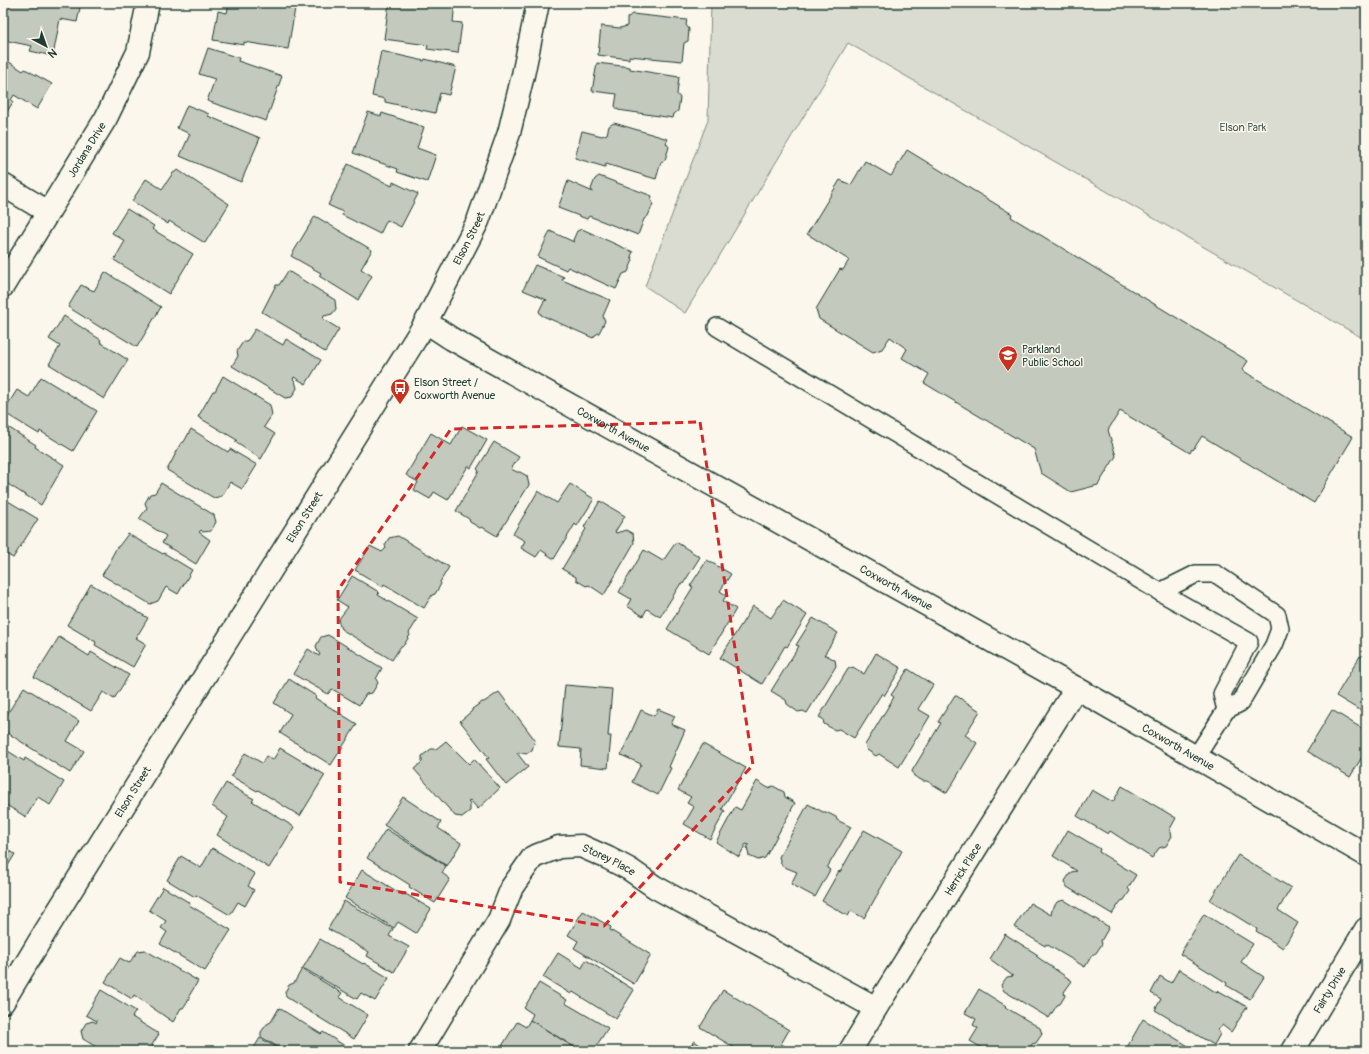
<svg xmlns="http://www.w3.org/2000/svg" width="1369" height="1054" viewBox="0 0 1369 1054" font-family="Pangolin,sans-serif">
	<style>
		.green { fill: #dbdcd1; stroke: #7d8c82 }
		.building { fill: #c4c9be; stroke: #1f3d34 }
		.lines { fill: none; stroke-linecap: round; stroke-linejoin: round }
		.lane-casing { stroke: #1f3d34; stroke-width: 20 }
		.street-casing { stroke: #1f3d34; stroke-width: 25 }
		.secondary-casing { stroke: #1f3d34; stroke-width: 25 }
		.lane { stroke: #fbf7ec; stroke-width: 17 }
		.street { stroke: #fbf7ec; stroke-width: 22 }
		.secondary { stroke: #fbf7ec; stroke-width: 22 }
		.marked { fill: none; stroke: #d62828; stroke-width: 3; stroke-dasharray: 8 5; stroke-linejoin: round }
		.labels { text-anchor: middle; stroke-width: 3; stroke-linejoin: round; paint-order: stroke }
		.park-label { font-size: 11px; fill: #455d53; stroke: #fbf7ec }
		.street-label { font-size: 11px; fill: #1f3d34; stroke: #fbf7ec }
		.poi-label { font-size: 11px; fill: #1f3d34; stroke: #fbf7ec; text-anchor: start }
	</style>
	<rect width="100%" height="100%" fill="#fbf7ec"/>
	<filter id="ink" filterUnits="userSpaceOnUse"><feTurbulence type="fractalNoise" baseFrequency=".025" numOctaves="2"/><feDisplacementMap in="SourceGraphic" scale="8" xChannelSelector="R" yChannelSelector="G"/><feConvolveMatrix kernelMatrix="1 2 1 2 8 2 1 2 1" color-interpolation-filters="sRGB"/></filter>
	<g filter="url(#ink)">
		<path class="green" d="M711 3H1366V340L848 43 685 313 645 286 708 120Z"/>
		<g class="building">
			<path d="M3 3H81L77 22 60 19 53 56 30 51 32 46 3 40Z"/>
			<path d="M229 3H296L288 49 244 42V45L213 40 218 11 227 13Z"/>
			<path d="M389 3H455L453 22 462 23 458 53 427 49 428 45 384 39Z"/>
			<path d="M632 14 687 20 686 25 689 29 688 41 684 43 682 61 629 56V59L598 55 601 26 620 28 627 26V18Z"/>
			<path d="M208 48 239 58 238 61 282 76 266 121 207 101 215 79 199 74Z"/>
			<path d="M381 51 424 61 425 59 456 67 449 95 440 93 435 113 385 102V99L372 96Z"/>
			<path d="M3 58 23 71 25 69 52 84 37 109 14 95 11 100 13 102 3 118Z"/>
			<path d="M597 63 630 67V69L679 77 677 94 680 98 678 111 674 114 673 118 618 110 615 106 617 94 592 91Z"/>
			<path d="M187 105 209 114 208 116 260 138 241 182 180 156 190 134 177 128Z"/>
			<path d="M368 112 381 116 382 113 424 127 417 148 436 155 427 182 397 172 398 169 353 153Z"/>
			<path d="M614 123 668 139 666 143 669 147 665 160 661 162 656 179 606 164 605 167 575 158 582 131 602 136 607 134 609 126Z"/>
			<path d="M907 150 1012 214 1011 217 1248 361 1242 370 1353 437 1314 503 1202 436 1193 450 1192 449 1190 453 1120 411 1108 430 1116 456 1098 485 1071 492 1041 473 1034 449 924 383 929 374 902 358 907 349 890 337 882 349 873 352 819 319 816 309 840 269 843 270 849 260 807 234 840 180 851 185 865 161 891 176Z"/>
			<path d="M348 164 392 186 393 182 418 194 401 227 387 220 380 234 342 215 343 212 328 205Z"/>
			<path d="M178 170 229 204 205 243 169 221 168 224 132 201 146 179 162 189 173 173Z"/>
			<path d="M599 176 652 196 651 200 653 204 648 216 644 219 638 235 589 216 587 219 558 208 568 181 593 192 591 189 595 179Z"/>
			<path d="M127 209 154 226 152 229 193 254 169 294 114 260 125 241 112 233Z"/>
			<path d="M315 216 372 250 361 269 372 276 358 300 319 276 321 273 291 256Z"/>
			<path d="M582 229 633 252 631 256 633 260 628 272 623 274 616 289 568 267 566 270 538 257 550 231 574 242 573 240 577 231Z"/>
			<path d="M535 265 564 277 562 280 610 300 603 316 605 321 599 333 595 335 593 338 541 315 539 311 544 301 547 300 523 290Z"/>
			<path d="M288 271 335 300 336 309 332 314 324 316 323 319 339 329 325 352 300 337 301 335 262 312 276 285H279Z"/>
			<path d="M105 272 161 307 137 347 104 327 103 329 68 307 81 285 94 291Z"/>
			<path d="M64 316 101 340 100 342 128 360 104 399 49 364 60 346 49 339Z"/>
			<path d="M255 329 283 345 286 339 321 360 306 384 294 377 293 379 295 381 297 388 292 397 285 398 232 366 238 356 237 351 243 342 248 340Z"/>
			<path d="M223 376 270 405 272 415 264 427 275 434 261 459 235 442 237 440 198 417 213 391H215Z"/>
			<path d="M41 377 97 411 73 451 40 431 39 434 3 412 17 390 29 397Z"/>
			<path d="M3 424 36 445 35 447 64 465 41 505 3 481Z"/>
			<path d="M462 426 487 440 471 468 468 466 448 500 434 492 430 499 414 490 418 482 406 475 431 433 451 445Z"/>
			<path d="M191 429 228 452 230 449 257 465 242 489 230 482 222 496 214 498 167 470 175 455V453L181 443 184 442Z"/>
			<path d="M494 442 519 457 511 469 517 472H520L527 476 529 485 497 536 482 527 480 528 470 522 469 519 456 511 479 471 477 469Z"/>
			<path d="M161 483 214 515 216 522 211 531 203 532 201 530 199 532 210 540 196 564 162 543 166 536 139 519 147 508 145 503 150 494 155 493Z"/>
			<path d="M570 484 594 499 577 526 575 524 554 559 541 550 536 557 521 548 525 541 513 534 538 491 557 503Z"/>
			<path d="M3 498 38 519 13 558 3 552Z"/>
			<path d="M600 501 625 516 615 532 616 533 626 530 633 534 634 543 604 595 589 585 586 586 576 580V577L562 569 586 529 584 527Z"/>
			<path d="M128 534 163 554 164 553 192 570 178 594 166 587 158 601 150 604 102 575 111 560V558L117 547 119 546Z"/>
			<path d="M398 536 449 567 440 582 441 584 435 594 432 595 424 608 384 584 383 587 355 570 370 546 382 552 386 548 385 545 389 538Z"/>
			<path d="M676 542 700 557 683 584 681 583 660 617 647 609 643 616 627 606 631 599 619 592 644 550 663 561Z"/>
			<path d="M707 560 731 574 720 591 726 595 723 601 736 609 709 654 667 629 693 587 690 586Z"/>
			<path d="M352 576 379 592 378 595 418 619 409 633 410 635 404 645 401 646 392 660 341 629 338 620 348 607 337 600Z"/>
			<path d="M91 584 148 618 136 638 146 644 133 667 95 645 96 642 67 625Z"/>
			<path d="M783 600 807 615 787 647 785 646 762 684 720 658 753 606 771 618Z"/>
			<path d="M813 618 838 633 824 655H826L835 660 836 666 807 713 803 711 798 712 787 704 786 700 771 691 799 646 796 645Z"/>
			<path d="M328 635 382 668 376 679 378 683 372 693 366 694 359 705 332 689 328 694 293 674 308 649 319 656 320 654 318 652 316 646 321 637Z"/>
			<path d="M59 637 89 656 91 652 129 675 114 699 103 692 91 711 34 677Z"/>
			<path d="M876 653 901 668 884 696 882 693 854 738 839 729 835 730 824 724 823 719 819 717 848 669 853 667 864 674Z"/>
			<path d="M1360 656 1366 659V714L1336 696Z"/>
			<path d="M908 669 933 685 918 709 930 716 899 767 879 754 876 756 867 750 865 745 894 697 891 695Z"/>
			<path d="M289 679 316 696 315 698 357 724 331 765 280 733 291 714 274 703Z"/>
			<path d="M565 685 612 689 608 736H611L608 768 580 765 581 749 559 747Z"/>
			<path d="M24 687 79 721 67 741 84 751 70 773 3 730V721Z"/>
			<path d="M499 692 535 740 532 750 526 754 518 752 517 753 528 767 506 785 486 759 489 758 460 721 472 711V709L482 702H484Z"/>
			<path d="M955 695 980 711 965 735 977 743 947 793 927 781H923L914 776 912 771 941 723 938 722Z"/>
			<path d="M658 709 675 716 671 724 685 730 669 767 671 768 658 795 632 782 641 764 621 755 641 710 654 716Z"/>
			<path d="M1332 710 1366 731V759L1362 757 1350 777 1307 751Z"/>
			<path d="M446 741 469 764 474 759 500 788 478 809 470 800 468 801 470 803V811L462 817 455 816 414 769 422 762V756L431 749H436Z"/>
			<path d="M703 744 746 768 722 809 725 811 710 839 684 824 694 807 687 803 691 797 678 790Z"/>
			<path d="M3 748 24 761 25 758 64 782 50 805 38 797 26 817 3 803Z"/>
			<path d="M280 748 325 775 300 816 258 790 257 791 231 776 245 753 262 763 266 756 273 760Z"/>
			<path d="M757 781 768 788 773 786 784 792 785 797 795 803 765 858 758 860 749 856 747 847 749 845 746 844 739 857 716 842 735 807 741 810Z"/>
			<path d="M226 783 254 799 252 801 294 827 269 868 217 835 228 817 212 806Z"/>
			<path d="M1122 786 1176 818 1170 829 1172 836 1166 846 1159 848 1152 858 1110 831 1108 834 1077 816 1092 790 1113 802Z"/>
			<path d="M403 797 441 822 438 828 461 843 447 866 384 825Z"/>
			<path d="M808 804 823 812H826L836 817 837 820 851 827 827 868 830 870 815 897 791 884 797 872 782 866 779 857Z"/>
			<path d="M386 829 446 866 442 873 450 879 435 903 409 887 410 885 367 858Z"/>
			<path d="M864 830 902 851 864 918 851 911 848 916 822 901 839 871 840 872Z"/>
			<path d="M1068 830 1100 849 1099 852 1136 875 1128 888 1130 891 1124 900 1121 901 1112 914 1067 887 1065 881 1071 872 1077 871 1053 856Z"/>
			<path d="M3 847 15 854 3 874Z"/>
			<path d="M212 848 255 874 248 886 254 890 245 906 238 902 230 915 196 895 195 897 167 880 181 856 201 868Z"/>
			<path d="M1238 855 1291 888 1278 910 1298 923 1283 948 1256 931 1257 929 1210 900Z"/>
			<path d="M362 870 403 895 404 893 431 909 416 933 398 922 394 928 345 898Z"/>
			<path d="M163 887 190 903 189 905 231 930 205 971 160 944 167 932 161 928 166 921 149 910Z"/>
			<path d="M1064 900 1109 927 1101 941 1102 944 1096 953 1092 955 1085 967 1046 944 1045 946 1014 927 1030 903 1051 915 1052 910 1057 902Z"/>
			<path d="M344 901 393 929 389 936 409 947 394 972 367 956 369 952 328 929Z"/>
			<path d="M583 911 611 927 610 930 651 955 634 984 574 948 578 941 568 935Z"/>
			<path d="M1204 914 1253 944 1241 962 1264 977 1250 999 1226 985 1227 983 1180 954Z"/>
			<path d="M1005 934 1038 955 1036 956 1072 981 1064 992 1065 996 1060 1004 1057 1005 1049 1018 1004 991 1001 985 1007 977 1013 976 990 959Z"/>
			<path d="M320 939 363 964 364 963 389 978 375 1001 361 993 357 999 303 968Z"/>
			<path d="M145 950 198 981 189 996 190 998 183 1008H181L173 1022 134 995 132 999 105 982 120 958 129 963 138 951Z"/>
			<path d="M558 953 582 968 586 960 634 990 616 1019 573 992 571 994 543 977Z"/>
			<path d="M302 969 342 993 339 997 368 1015 354 1039 286 997 285 992 289 985 294 983Z"/>
			<path d="M1179 969 1217 993 1219 991 1247 1007 1231 1032 1222 1025 1218 1030 1220 1034 1214 1045 1155 1010 1161 999 1151 993 1160 976 1171 983Z"/>
			<path d="M539 983 567 1000 565 1003 608 1028 593 1051H581L530 1020 533 1014 524 1008Z"/>
			<path d="M979 989 1006 1006 1005 1007 1040 1028 1042 1034 1036 1043 1032 1044 1028 1051H987L970 1041 978 1028 973 1025 976 1019 965 1013Z"/>
			<path d="M101 990 136 1011 132 1017 159 1034 152 1045 154 1051H103L83 1039 81 1031 86 1023 93 1021 96 1023 97 1021 86 1015Z"/>
			<path d="M723 990 789 1030 781 1044 785 1046 782 1051H740L700 1027Z"/>
			<path d="M279 1008 321 1034 323 1032 348 1048 346 1051H285L261 1037V1032L267 1024 271 1022Z"/>
			<path d="M1143 1019 1190 1047V1051H1125Z"/>
			<path d="M530 1020 580 1051H510L502 1046 517 1022 526 1027Z"/>
			<path d="M260 1038 283 1051H252Z"/>
			<path d="M694 1041 710 1051H688Z"/>
		</g>
		<g class="lines">
			<g class="lane-casing">
				<g id="lane">
					<path d="M717 327 1160 592 1196 574H1216L1277 615 1280 629 1274 645 1240 703 1226 710 1196 757"/>
					<path d="M1160 592 1249 642 1222 694 1226 710"/>
				</g>
			</g>
			<g class="street-casing">
				<g id="street">
					<path d="M3 185 48 212"/>
					<path id="s1" d="M3 286 106 118 138 52 148 3"/>
					<path id="s2" d="M426 322 452 339 1076 688 1366 855"/>
					<path id="s3" d="M420 1051 499 920 512 887 533 857 559 847 581 846 608 858 629 869 655 887 876 1008"/>
					<path id="s4" d="M850 1051 876 1008 1076 688"/>
					<path id="s5" d="M1293 1051 1366 929"/>
				</g>
			</g>
			<g class="secondary-casing">
				<g id="secondary">
					<path id="s6" d="M3 1002 45 932 426 322 478 221 509 133 523 75 538 3"/>
				</g>
			</g>
			<use href="#lane" class="lane"/>
			<use href="#street" class="street"/>
			<use href="#secondary" class="secondary"/>
		</g>
	</g>
	<path class="marked" d="M700 422 753 765 604 926 340 882 338 590 451 429Z"/>
	<defs>
		<g id="school-pin" transform="scale(1)"><path d="M0 17L-7.5 6A9.5 9.5 0 1 1 7.5 6Z" fill="#c8321e" stroke="#fbf7ec"/><path d="M0-5L7-2L0 1L-7-2ZM-4 1L0 2.5L4 1V4Q0 6-4 4Z" fill="#fff"/></g>
		<g id="bus-pin" transform="scale(1)"><path d="M0 17L-7.5 6A9.5 9.5 0 1 1 7.5 6Z" fill="#c8321e" stroke="#fbf7ec"/><path d="M-5-6H5V4H4V6H2V4H-2V6H-4V4H-5ZM-3.5-4V0h7V-4ZM-3.5 1.2v1.5H-2V1.2ZM2 1.2v1.5H3.5V1.2Z" fill="#fff"/></g>
	</defs>
	<g fill-rule="evenodd">
		<use href="#school-pin" x="1008" y="355"/>
		<use href="#bus-pin" x="400" y="388"/>
	</g>
	<g class="labels">
		<g class="park-label">
			<text x="1243" y="131">Elson Park</text>
		</g>
		<g class="street-label">
			<text dy="4" stroke="none"><textPath href="#s1" startOffset="160">Jordana Drive</textPath></text>
			<text dy="4" stroke="none"><textPath href="#s6" startOffset="895">Elson Street</textPath></text>
			<text dy="4" stroke="none"><textPath href="#s2" startOffset="216">Coxworth Avenue</textPath></text>
			<text dy="4" stroke="none"><textPath href="#s6" startOffset="571">Elson Street</textPath></text>
			<text dy="4" stroke="none"><textPath href="#s2" startOffset="540">Coxworth Avenue</textPath></text>
			<text dy="4" stroke="none"><textPath href="#s2" startOffset="864">Coxworth Avenue</textPath></text>
			<text dy="4" stroke="none"><textPath href="#s6" startOffset="247">Elson Street</textPath></text>
			<text dy="4" stroke="none"><textPath href="#s3" startOffset="306">Storey Place</textPath></text>
			<text dy="4" stroke="none"><textPath href="#s4" startOffset="214">Herrick Place</textPath></text>
			<text dy="4" stroke="none"><textPath href="#s5" startOffset="71">Fairty Drive</textPath></text>
		</g>
		<g class="poi-label">
			<text x="1022" y="353">Parkland<tspan x="1022" dy="13">Public School</tspan></text>
			<text x="414" y="386">Elson Street /<tspan x="414" dy="13">Coxworth Avenue</tspan></text>
		</g>
	</g>
	<rect width="1369" height="1054" fill="none" stroke="#fbf7ec" stroke-width="16"/>
	<rect x="8" y="8" width="1353" height="1038" fill="none" stroke="#1f3d34" stroke-width="1.5" filter="url(#ink)"/>
	<g transform="translate(46 46) rotate(139)" stroke="#fbf7ec" stroke-width="3" paint-order="stroke">
	<path d="M0-3L7 15L0 10L-7 15Z" fill="#1f3d34"/>
	<text y="-6" font-size="11" font-weight="bold" text-anchor="middle" fill="#1f3d34">N</text>
	</g>
</svg>
